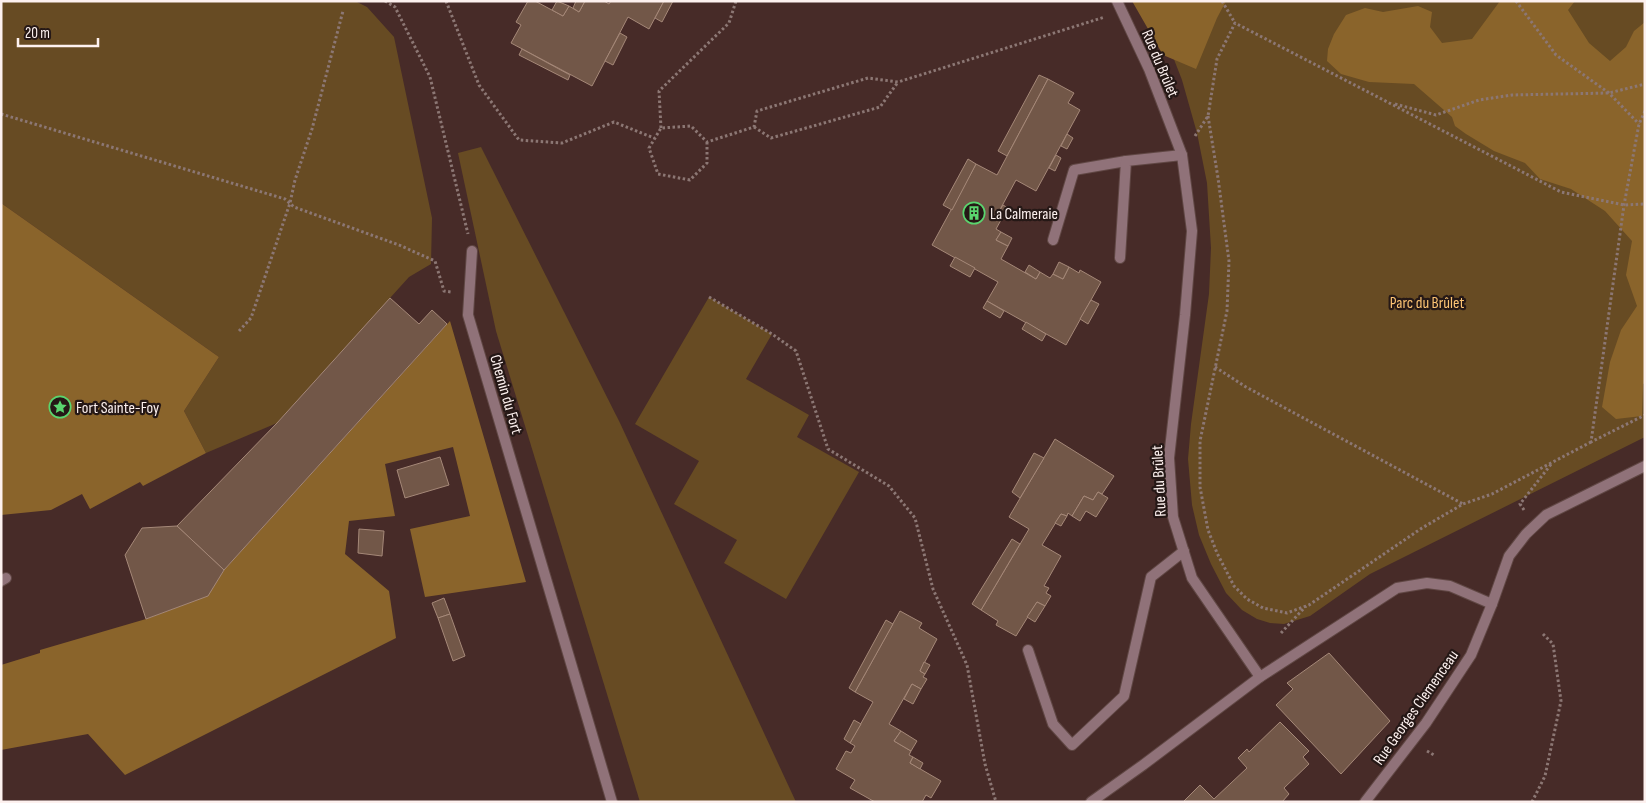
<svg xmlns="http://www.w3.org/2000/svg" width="1646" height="803" viewBox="0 0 1646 803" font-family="'Sofia Sans Condensed',sans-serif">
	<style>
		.green { fill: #674b23 }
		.forest { fill: #8a642b }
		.building { fill: #725748; stroke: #a58878 }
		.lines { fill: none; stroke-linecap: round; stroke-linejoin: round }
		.service-casing { stroke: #604744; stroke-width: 12 }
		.minor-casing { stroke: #604744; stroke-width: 12 }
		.path { stroke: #8c7774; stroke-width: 3; stroke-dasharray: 2.5 2.5; stroke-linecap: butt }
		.service { stroke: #907279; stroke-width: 10 }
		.minor { stroke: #907279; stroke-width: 10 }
		.labels { text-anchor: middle; stroke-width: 4.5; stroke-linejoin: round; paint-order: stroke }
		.street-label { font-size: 16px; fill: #fdf1ef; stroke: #251816 }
		.poi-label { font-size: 16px; fill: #fdf1ef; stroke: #251816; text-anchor: start }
		.park-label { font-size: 16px; fill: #fec574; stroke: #251816 }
	</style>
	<rect width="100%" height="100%" fill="#472b28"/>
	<g class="green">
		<path d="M1 1H355L367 7 394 37 432 218 431 264 409 277 277 423 206 453 184 411 219 357 1 203Z"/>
		<path d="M1147 1H1645V437L1370 574 1310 616 1284 624 1270 623 1257 619 1242 610 1226 593 1211 564 1199 535 1192 505 1188 459 1191 424 1209 294 1211 248 1207 183 1197 133 1182 80 1161 26Z"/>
		<path d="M481 147 620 423 796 802H640L496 331 458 153Z"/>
		<path d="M709 297 772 334 746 379 809 415 797 437 859 472 786 599 724 563 737 540 674 504 699 461 635 424Z"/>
	</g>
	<g class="forest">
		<path d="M1132 1H1226L1217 18 1196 69 1163 55Z"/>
		<path d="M1500 1H1575L1568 10 1589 43 1610 61 1626 47 1634 31 1645 22V383L1643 384 1642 416 1616 419 1602 407 1610 362 1621 330 1637 306 1626 275 1632 241 1605 211 1571 189 1540 179 1525 163 1494 151 1466 134 1455 126 1452 117 1414 84 1369 82 1341 74 1327 61 1328 49 1334 34 1346 15 1365 8 1383 12 1418 6 1432 12 1430 27 1442 43 1472 39Z"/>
		<path d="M1 203 219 357 184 411 206 453 143 486 140 482 90 509 82 494 51 510 1 515Z"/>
		<path d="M450 321 526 582 425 597 410 529 470 516 453 447 385 464 395 516 349 521 345 554 389 591 396 638 125 775 88 734 1 750V665L40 653V650L146 619 207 596 224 570Z"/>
	</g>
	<g class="building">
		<path d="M528 1H535L563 16 569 6 579 12 585 1H604L609 4 611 1H664L649 29 628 17 592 86 511 43 521 25 516 22Z"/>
		<path d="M557 1 569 6 563 16 552 10Z"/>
		<path d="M576 1H585L579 12 573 8Z"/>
		<path d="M664 1H673L662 22 655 18Z"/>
		<path d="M620 33 627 37 613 65 605 61Z"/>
		<path d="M522 49 570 75 568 80 519 55Z"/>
		<path d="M1039 75 1048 79 1007 156 998 151Z"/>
		<path d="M1048 79 1074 93 1068 103 1080 110 1036 191 1016 180 996 217 1001 220 996 229 1001 232 996 240 1008 246 1001 259 1036 279 1040 272 1050 278 1053 274 1063 279 1069 267 1079 273 1080 270 1101 282 1066 345 987 301 998 282 932 245 976 164 997 175Z"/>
		<path d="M1067 134 1073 138 1067 149 1061 146Z"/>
		<path d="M1056 155 1061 158 1055 171 1049 168Z"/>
		<path d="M968 159 976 164 952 210 943 205Z"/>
		<path d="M1003 205 1008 208 1001 220 996 217Z"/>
		<path d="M1001 232 1012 238 1008 246 996 240Z"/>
		<path d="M955 257 975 268 970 277 950 266Z"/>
		<path d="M1059 262 1069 267 1063 279 1053 274Z"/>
		<path d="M1029 265 1040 272 1036 279 1025 272Z"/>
		<path d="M390 298 419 324 432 310 447 324 224 570 177 526 277 423Z"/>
		<path d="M1091 300 1099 304 1088 324 1080 319Z"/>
		<path d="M987 301 1004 311 1000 318 983 308Z"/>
		<path d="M1026 322 1046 334 1042 341 1022 329Z"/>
		<path d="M1055 439 1114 476 1102 494 1098 492 1093 500 1084 496 1072 516 1068 513 1067 516 1061 514 1042 545 1061 556 1044 586 1049 588 1046 593 1051 596 1045 606 1037 602 1016 636 996 625 998 621 981 610 1029 529 1009 517Z"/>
		<path d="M1034 453 1044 458 1020 498 1012 492Z"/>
		<path d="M440 457 449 485 405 498 397 470Z"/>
		<path d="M1098 492 1108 498 1096 517 1086 511 1080 521 1072 516 1084 496 1093 500Z"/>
		<path d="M1061 514 1067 516 1061 526 1055 523Z"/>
		<path d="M177 526 224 570 208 596 146 619 125 555 142 528Z"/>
		<path d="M359 529 384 531 382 556 358 553Z"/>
		<path d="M1012 539 1020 544 981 610 972 604Z"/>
		<path d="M444 598 450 614 438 618 432 603Z"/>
		<path d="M1037 602 1045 606 1035 622 1027 617Z"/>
		<path d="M900 611 922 623 919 628 937 639 920 671 925 674 923 677 927 679 921 689 912 684 889 724 901 731 894 741 911 751 909 755 913 757 910 763 941 781 931 798 926 795 922 802H875L850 788 855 780 836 769 846 751 851 753 855 746 850 743 873 702 855 692Z"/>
		<path d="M450 614 465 656 453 661 438 618Z"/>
		<path d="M886 620 893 624 855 692 849 688Z"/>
		<path d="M1329 653 1390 721 1341 774 1276 705 1293 689 1287 683Z"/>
		<path d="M924 662 930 665 925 674 920 671Z"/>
		<path d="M912 684 921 689 913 704 904 699Z"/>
		<path d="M854 720 861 724 850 743 844 739Z"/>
		<path d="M1280 722 1309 751 1303 757 1309 764 1284 788 1289 794 1282 802H1183L1200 785 1214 799 1247 768 1238 758 1247 749 1249 752Z"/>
		<path d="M901 731 917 741 911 751 894 741Z"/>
		<path d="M913 757 923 763 920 769 910 763Z"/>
	</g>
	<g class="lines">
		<g class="service-casing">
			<path id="service" d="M1 581 6 578"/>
		</g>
		<g class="minor-casing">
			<g id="minor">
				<path d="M1117 1 1149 69 1182 155 1192 231 1185 315 1169 458 1173 517 1192 578 1260 677"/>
				<path d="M1053 240 1074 170 1126 161"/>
				<path d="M472 251 468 315 612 802"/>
				<path d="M1120 258 1126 161 1182 155"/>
				<path d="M1028 650 1053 724 1072 745 1124 696 1151 577 1184 551"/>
				<path d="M1091 802 1143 765 1260 677 1397 588 1427 583 1450 586 1492 604"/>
				<path d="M1365 802 1426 723 1471 655 1492 604 1509 556 1526 534 1546 515 1645 466"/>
			</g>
		</g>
		<g class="path">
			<path d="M385 1 395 7 430 77 468 234"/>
			<path d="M446 1 479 85 519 140 562 143 614 122 654 138"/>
			<path d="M1222 1 1235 23"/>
			<path d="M1516 1 1556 55 1609 93 1639 124"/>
			<path d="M1395 104 1436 115 1479 100 1512 95 1609 93 1645 84"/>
			<path d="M1645 111 1639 124 1624 205 1591 442 1645 415"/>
			<path d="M1 114 285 199 294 207 399 245 435 261 444 291 451 292"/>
			<path d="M1208 116 1218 178 1229 261 1227 311 1200 441V487L1208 530 1217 553 1234 586 1247 599 1263 608 1287 613 1309 605 1422 528 1463 504 1492 494 1591 442"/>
			<path d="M754 127 771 138 880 107 898 82"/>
			<path d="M661 128 659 91 729 23 736 1"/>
			<path d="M1195 136 1208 116 1217 59 1235 23 1561 192 1624 205 1645 204"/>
			<path d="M707 142V163L690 180 658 174 649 148 661 128 691 126 707 142 754 127 757 111 868 78 898 82 1105 17"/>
			<path d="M709 297 772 334 796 351 828 449 889 486 915 518 933 589 967 665 985 764 996 802"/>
			<path d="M239 331 251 318 290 203 295 180 312 129 343 11"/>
			<path d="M1215 367 1246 387 1463 504"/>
			<path d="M1524 510 1520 504 1552 463"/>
			<path d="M1281 633 1306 606"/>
			<path d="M1427 751 1434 755"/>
			<path d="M1532 802 1545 776 1561 701 1553 644 1542 633"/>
		</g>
		<use href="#service" class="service"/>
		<use href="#minor" class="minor"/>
	</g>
	<defs>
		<g id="building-ring" transform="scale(1.125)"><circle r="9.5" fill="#251816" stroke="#5ad56e" stroke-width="1.5"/><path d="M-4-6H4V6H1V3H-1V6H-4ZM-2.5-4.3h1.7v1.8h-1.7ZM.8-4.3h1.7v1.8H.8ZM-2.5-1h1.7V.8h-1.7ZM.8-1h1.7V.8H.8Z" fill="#5ad56e"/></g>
		<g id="sight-ring" transform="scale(1.125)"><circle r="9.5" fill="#251816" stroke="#5ad56e" stroke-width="1.5"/><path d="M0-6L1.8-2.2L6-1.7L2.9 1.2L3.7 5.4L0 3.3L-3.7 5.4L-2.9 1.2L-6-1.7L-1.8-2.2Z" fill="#5ad56e"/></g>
	</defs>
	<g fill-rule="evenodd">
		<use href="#building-ring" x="974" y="213"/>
		<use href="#sight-ring" x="60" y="407"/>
	</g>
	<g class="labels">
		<g class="street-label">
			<text transform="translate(1161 63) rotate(67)" y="6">Rue du Brûlet</text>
			<text transform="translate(507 394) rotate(74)" y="6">Chemin du Fort</text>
			<text transform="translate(1158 481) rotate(-93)" y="6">Rue du Brûlet</text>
			<text transform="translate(1415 707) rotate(-55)" y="6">Rue Georges Clemenceau</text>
		</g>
		<g class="poi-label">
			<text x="990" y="219">La Calmeraie</text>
			<text x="76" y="413">Fort Sainte-Foy</text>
		</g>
		<g class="park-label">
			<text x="1427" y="308">Parc du Brûlet</text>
		</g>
	</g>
	<rect width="1646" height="803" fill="none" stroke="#fdf1ef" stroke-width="5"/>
	<path d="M18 38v8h80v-8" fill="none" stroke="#fdf1ef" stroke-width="2.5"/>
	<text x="25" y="38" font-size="15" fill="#fdf1ef" stroke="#251816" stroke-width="4" paint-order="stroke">20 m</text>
</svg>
